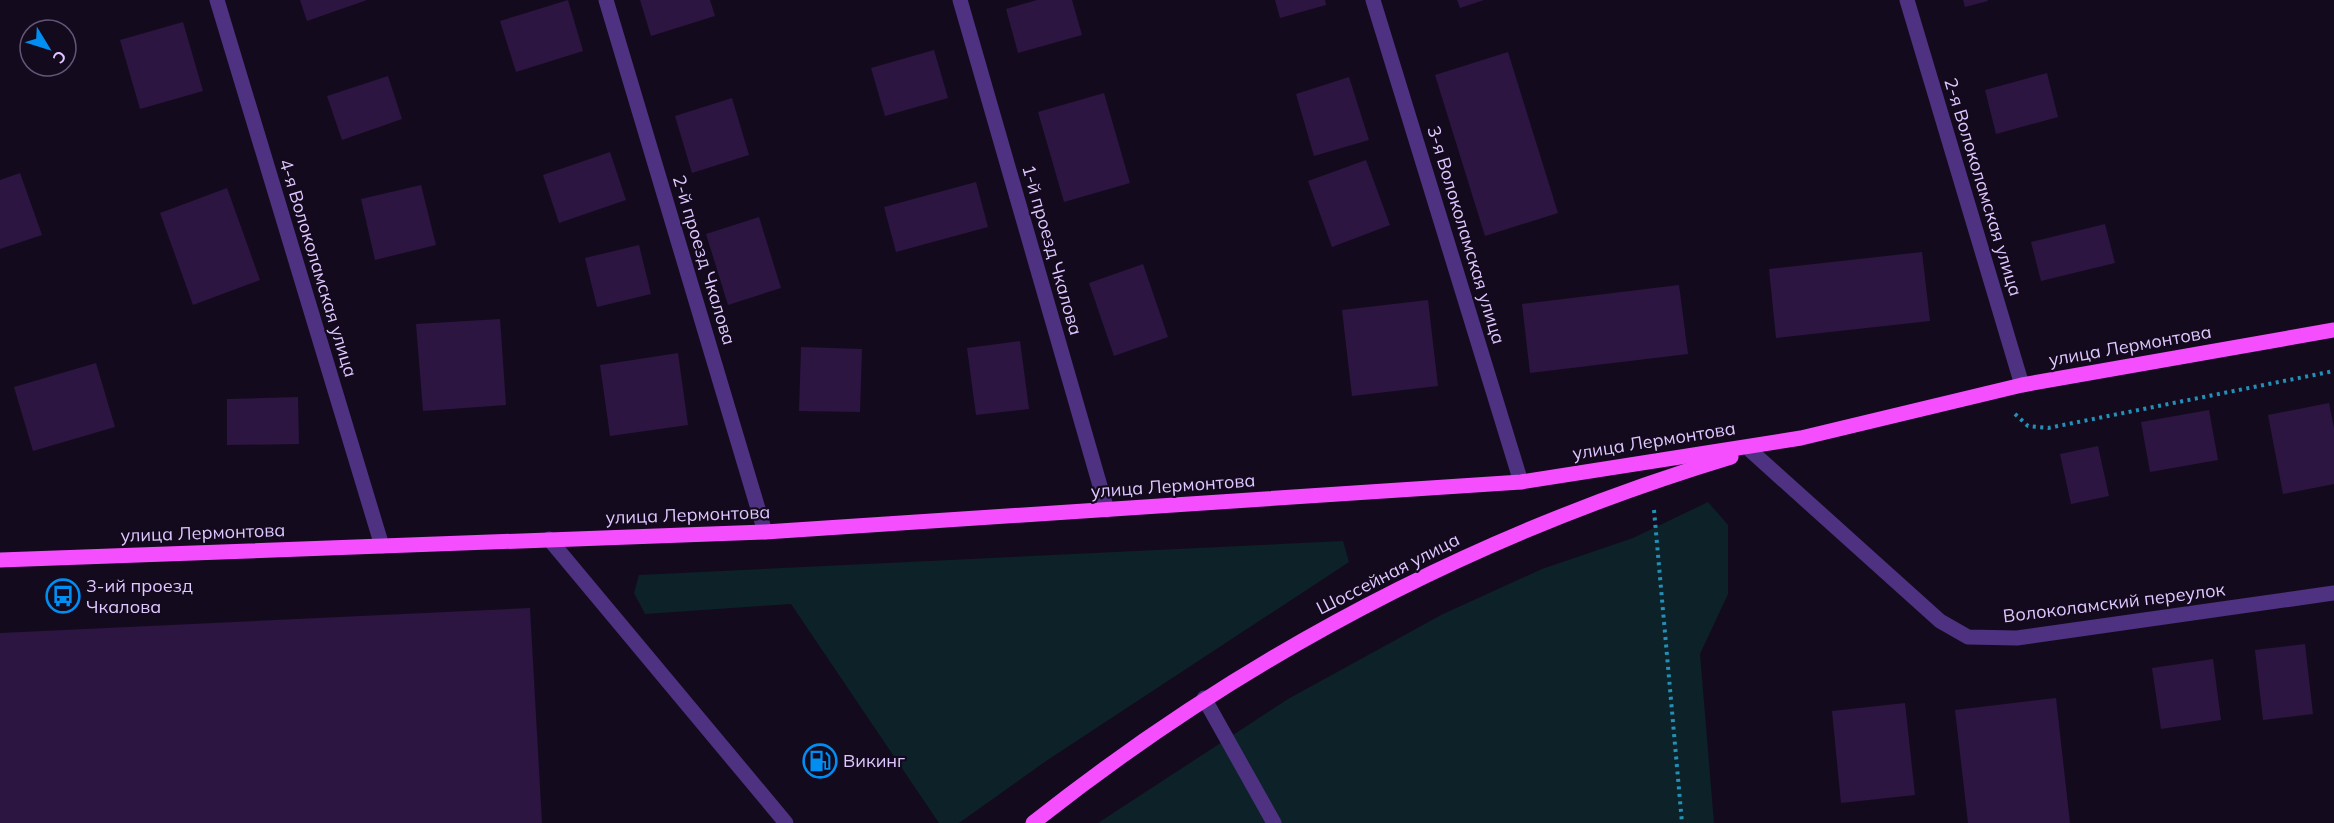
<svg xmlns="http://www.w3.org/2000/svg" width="2334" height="823" viewBox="0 0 2334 823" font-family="Mulish,sans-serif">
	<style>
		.green { fill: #0d2129 }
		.building { fill: #2c1541 }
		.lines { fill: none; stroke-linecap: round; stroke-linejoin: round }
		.path { stroke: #2391b7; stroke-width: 4; stroke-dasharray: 3 4.5; stroke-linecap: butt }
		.minor { stroke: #4e3181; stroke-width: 15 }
		.major { stroke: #f54eff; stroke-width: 15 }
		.labels { text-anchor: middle; stroke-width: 4.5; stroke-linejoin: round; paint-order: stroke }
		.street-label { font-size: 18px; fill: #dfc7ff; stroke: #140a1e }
		.poi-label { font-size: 18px; fill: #dfc7ff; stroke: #140a1e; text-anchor: start }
	</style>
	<rect width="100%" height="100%" fill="#140a1e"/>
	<g class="green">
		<path d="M1708 502 1728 525V594L1700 654 1714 823H1098L1288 699 1443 614 1542 569 1633 538Z"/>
		<path d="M1343 541 1349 562 1046 761 959 823H939L791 604 645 614 634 593 639 575Z"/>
	</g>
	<g class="building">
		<path d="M300 0H367L307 21Z"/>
		<path d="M568 0 583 51 516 72 500 21Z"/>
		<path d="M640 0H710L715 16 651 36Z"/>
		<path d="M1037 0H1072L1082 35 1018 53 1006 9Z"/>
		<path d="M1275 0H1325L1326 5 1280 18Z"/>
		<path d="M1457 0H1484L1460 8Z"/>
		<path d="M1963 0H1987L1988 1 1965 7Z"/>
		<path d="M183 22 203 91 140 109 120 40Z"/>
		<path d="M934 50 948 98 885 116 871 68Z"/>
		<path d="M1508 52 1558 213 1485 236 1435 75Z"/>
		<path d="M2047 73 2058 117 1996 134 1985 90Z"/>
		<path d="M388 76 402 119 342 140 327 96Z"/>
		<path d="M1349 77 1369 140 1314 156 1296 94Z"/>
		<path d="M1104 93 1130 183 1064 202 1038 112Z"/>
		<path d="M732 98 749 155 692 173 675 116Z"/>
		<path d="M610 152 626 200 559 223 543 175Z"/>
		<path d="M1366 160 1390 225 1332 247 1308 181Z"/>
		<path d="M20 173 42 235 0 249V180Z"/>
		<path d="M976 182 988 227 896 252 884 207Z"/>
		<path d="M421 185 436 245 375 260 361 199Z"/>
		<path d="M227 188 260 280 193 305 160 213Z"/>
		<path d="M759 217 781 288 728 305 706 234Z"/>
		<path d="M2105 224 2115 263 2041 281 2031 242Z"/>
		<path d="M639 245 651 294 597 307 585 258Z"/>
		<path d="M1922 252 1930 321 1776 338 1769 269Z"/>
		<path d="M1143 264 1168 337 1114 356 1089 283Z"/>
		<path d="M1679 285 1688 354 1530 373 1522 304Z"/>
		<path d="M1428 300 1438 386 1352 396 1342 310Z"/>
		<path d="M500 319 506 405 423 411 416 324Z"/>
		<path d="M1020 341 1029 409 976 415 967 348Z"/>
		<path d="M801 347 862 349 860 412 799 411Z"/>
		<path d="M678 353 688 425 610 436 600 365Z"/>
		<path d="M96 363 115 427 33 451 14 387Z"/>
		<path d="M298 397 299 444 227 445V399Z"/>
		<path d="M2329 403 2334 428V484L2283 494 2268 415Z"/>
		<path d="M2209 410 2218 460 2150 472 2141 422Z"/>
		<path d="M2098 446 2109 496 2071 504 2060 454Z"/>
		<path d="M530 608 542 823H0V633Z"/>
		<path d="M2305 644 2313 714 2263 720 2255 650Z"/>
		<path d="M2213 659 2221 720 2161 729 2152 668Z"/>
		<path d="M2056 698 2070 823H1968L1955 710Z"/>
		<path d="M1905 703 1915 795 1841 803 1832 711Z"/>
	</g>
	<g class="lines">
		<g class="path">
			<path d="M2015 414 2028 426 2048 428 2334 371"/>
			<path d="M1654 510 1682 823"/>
		</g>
		<g class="minor">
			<path d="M217 0 382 546"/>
			<path d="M606 0 765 532"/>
			<path d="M960 0 1107 510"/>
			<path d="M1373 0 1521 482"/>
			<path d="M1907 0 2022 385"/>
			<path d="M1751 451 1940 621 1968 637 2017 638 2334 593"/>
			<path d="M549 539 786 823"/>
			<path d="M1204 698 1274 823"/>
		</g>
		<g class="major">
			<path d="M0 560 765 532 1521 482 1801 438 2022 385 2334 330"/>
			<path d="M1033 823C1241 658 1476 534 1731 457"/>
		</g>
	</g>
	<defs>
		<g id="bus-ring" transform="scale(1.725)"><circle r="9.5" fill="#140a1e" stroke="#008ef2" stroke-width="1.5"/><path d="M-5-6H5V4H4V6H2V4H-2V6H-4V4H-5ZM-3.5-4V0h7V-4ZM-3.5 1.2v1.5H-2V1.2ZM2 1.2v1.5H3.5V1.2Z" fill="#008ef2"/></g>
		<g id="fuel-ring" transform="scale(1.725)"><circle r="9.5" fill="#140a1e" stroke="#008ef2" stroke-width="1.5"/><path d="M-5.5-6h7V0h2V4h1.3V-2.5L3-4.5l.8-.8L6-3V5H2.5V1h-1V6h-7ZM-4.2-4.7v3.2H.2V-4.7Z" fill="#008ef2"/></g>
	</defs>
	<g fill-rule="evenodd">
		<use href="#bus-ring" x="63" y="596"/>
		<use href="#fuel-ring" x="820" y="761"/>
	</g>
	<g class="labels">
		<g class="street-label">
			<text transform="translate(1983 187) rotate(73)" y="6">2-я Волоколамская улица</text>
			<text transform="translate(1466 235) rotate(73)" y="6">3-я Волоколамская улица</text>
			<text transform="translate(1052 250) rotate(74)" y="6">1-й проезд Чкалова</text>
			<text transform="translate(704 260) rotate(73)" y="6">2-й проезд Чкалова</text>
			<text transform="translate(318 268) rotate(73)" y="6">4-я Волоколамская улица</text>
			<text transform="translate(2130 346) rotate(-10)" y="6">улица Лермонтова</text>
			<text transform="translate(1654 441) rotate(-9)" y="6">улица Лермонтова</text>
			<text transform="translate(1173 486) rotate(-4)" y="6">улица Лермонтова</text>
			<text transform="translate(688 515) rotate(-2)" y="6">улица Лермонтова</text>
			<text transform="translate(203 533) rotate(-2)" y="6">улица Лермонтова</text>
			<text transform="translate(1388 574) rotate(-27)" y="6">Шоссейная улица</text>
			<text transform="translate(2114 603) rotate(-7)" y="6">Волоколамский переулок</text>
		</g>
		<g class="poi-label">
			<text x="86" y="592">3-ий проезд<tspan x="86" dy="21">Чкалова</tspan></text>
			<text x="843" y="767">Викинг</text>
		</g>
	</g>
	<g transform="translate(48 48) rotate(128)"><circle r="28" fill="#140a1e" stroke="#655678" stroke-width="1.5"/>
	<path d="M0-4.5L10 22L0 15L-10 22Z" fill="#008ef2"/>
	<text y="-9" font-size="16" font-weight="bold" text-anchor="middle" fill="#dfc7ff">С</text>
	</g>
</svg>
